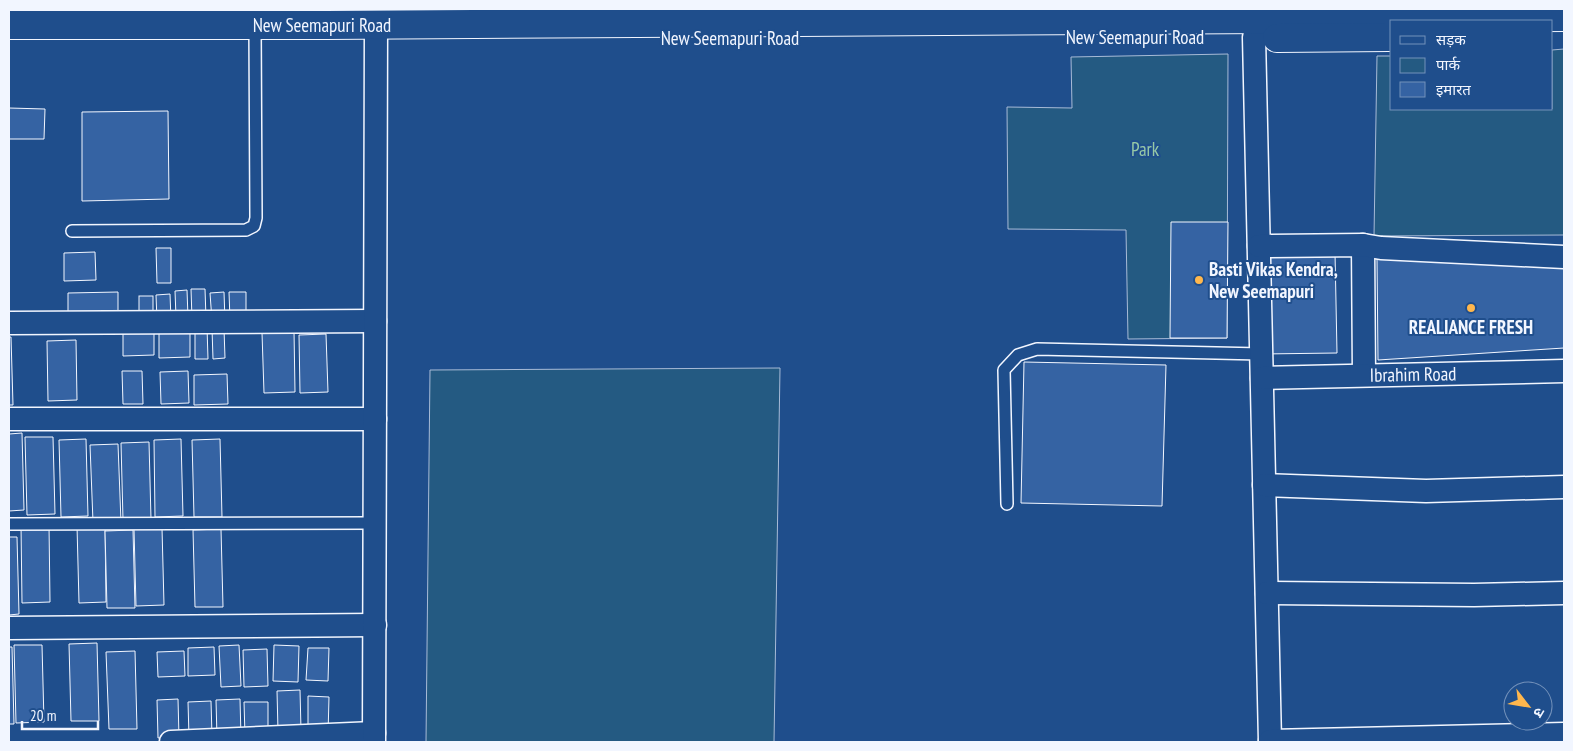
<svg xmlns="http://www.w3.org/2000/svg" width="1573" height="751" viewBox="0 0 1573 751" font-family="'PT Sans Narrow','Noto Sans Devanagari',sans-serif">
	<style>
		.green { fill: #245a82; stroke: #a8bbd7 }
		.building { fill: #3563a3; stroke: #f2f6ff }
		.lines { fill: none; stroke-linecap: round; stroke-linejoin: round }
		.lane-casing { stroke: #f2f6ff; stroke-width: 14 }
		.street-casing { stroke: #f2f6ff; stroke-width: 25 }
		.secondary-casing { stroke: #f2f6ff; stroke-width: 30 }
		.lane { stroke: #1f4e8c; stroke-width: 11 }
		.street { stroke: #1f4e8c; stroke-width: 22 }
		.secondary { stroke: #1f4e8c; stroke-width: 28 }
		.poi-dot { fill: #ffb74d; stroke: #1f4e8c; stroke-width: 2 }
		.labels { text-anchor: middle; stroke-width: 4; stroke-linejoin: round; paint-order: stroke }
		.street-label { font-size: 19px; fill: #f2f6ff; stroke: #1f4e8c }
		.park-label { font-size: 19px; fill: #97c8a6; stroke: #1f4e8c }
		.poi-label { font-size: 19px; font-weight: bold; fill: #f2f6ff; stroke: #1f4e8c; text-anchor: start }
	</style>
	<rect width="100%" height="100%" fill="#1f4e8c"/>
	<g class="green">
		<path d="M1564 49V235L1374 236 1377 56H1392V109H1552V50Z"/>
		<path d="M1228 54 1227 338 1128 339 1126 230 1008 229 1007 107 1072 108 1071 57Z"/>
		<path d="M780 368 774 742H426L430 370Z"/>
	</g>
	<g class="building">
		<path d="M9 108 45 109 44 139H9Z"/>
		<path d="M168 111 169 199 82 201V112Z"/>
		<path d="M1171 222H1228L1227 338H1170Z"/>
		<path d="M156 248H171V283H157Z"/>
		<path d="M95 252 96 280 64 281V253Z"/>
		<path d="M1335 252 1337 353 1263 354 1261 253Z"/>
		<path d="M1377 259 1564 268V348L1378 360Z"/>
		<path d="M191 289H205L206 318 192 319Z"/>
		<path d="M187 290 188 317H176L175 291Z"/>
		<path d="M118 292V317H68V293Z"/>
		<path d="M224 292 225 321H212L210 293Z"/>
		<path d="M229 292H246V320H230Z"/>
		<path d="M170 294 171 320 157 321 156 295Z"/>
		<rect x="139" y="296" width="14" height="26"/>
		<path d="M195 327H207L208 359H195Z"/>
		<path d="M212 329H224L225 358 213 359Z"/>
		<path d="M294 331 295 392 264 393 262 333Z"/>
		<path d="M190 332V357L159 358V333Z"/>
		<path d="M123 333H154V355L123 356Z"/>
		<path d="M326 334 328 392 300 393 299 335Z"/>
		<path d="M9 337H11L13 405H9Z"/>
		<path d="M76 340 77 400 48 401 47 341Z"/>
		<path d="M1024 362 1166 365 1162 506 1021 503Z"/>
		<path d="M122 371H142L143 404H123Z"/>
		<path d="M188 371 189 403 161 404 160 372Z"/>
		<path d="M227 374 228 404 194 405V375Z"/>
		<path d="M22 433 24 510 9 511V434Z"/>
		<path d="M25 437H53L55 514 27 515Z"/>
		<path d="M86 439 88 516 61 517 59 440Z"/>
		<path d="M181 439 183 516 155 517 154 440Z"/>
		<path d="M220 439 222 517H194L192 440Z"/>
		<path d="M149 442 151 519 123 520 121 443Z"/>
		<path d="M118 444 121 522H93L90 445Z"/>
		<path d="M49 525 50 602 22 603 21 526Z"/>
		<path d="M105 525 106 602 79 603 77 526Z"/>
		<path d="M162 528 164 605 136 606 134 529Z"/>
		<path d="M221 529 223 607H195L193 530Z"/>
		<path d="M133 530 135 608H107L105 531Z"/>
		<path d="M9 537H17L19 614 9 615Z"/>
		<path d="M97 643 99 721H71L69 644Z"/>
		<path d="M14 645H42L44 722 16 723Z"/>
		<path d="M239 645 241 686 221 687 219 646Z"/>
		<path d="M274 645 299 646 298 682 273 681Z"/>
		<path d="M9 647H12L14 724H9Z"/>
		<path d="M214 647 215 675 188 676V648Z"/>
		<path d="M308 648H329L328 681 306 680Z"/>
		<path d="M267 649 268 686 244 687 243 650Z"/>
		<path d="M135 651 137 729H109L106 652Z"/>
		<path d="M184 651 185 676 158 677 157 652Z"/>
		<path d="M300 690 301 730 278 731 277 691Z"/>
		<path d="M308 696 329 697 328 735H308Z"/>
		<path d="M178 699 179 737 158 738 157 700Z"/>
		<path d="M240 699 241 737 217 738 216 700Z"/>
		<path d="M211 701 212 736 189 737 188 702Z"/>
		<path d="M244 702H268V735L245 736Z"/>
	</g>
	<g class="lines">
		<g class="lane-casing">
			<g id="lane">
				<path d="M72 231 246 230 254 226 256 218 255 25"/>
				<path d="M1007 504 1004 370 1018 355 1037 349 1261 354"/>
				<path d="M9 524 375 523"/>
			</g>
		</g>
		<g class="street-casing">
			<g id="street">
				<path d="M1254 37 1270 742"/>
				<path d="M1363 245 1364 375"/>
				<path d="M1259 246 1363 245 1381 248 1564 257"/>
				<path d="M9 323 375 321"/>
				<path d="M1262 378 1564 371"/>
				<path d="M9 419H375"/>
				<path d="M1264 485 1426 491 1564 487"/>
				<path d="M1267 593 1474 595 1564 593"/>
				<path d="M9 628 375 625"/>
				<path d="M1270 741 1564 734"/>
				<path d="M171 742 374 733"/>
				<path d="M374 742 376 24"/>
			</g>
		</g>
		<g class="secondary-casing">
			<g id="secondary">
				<path d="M9 25H327L1564 17"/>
				<path d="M1277 38 1389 37"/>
			</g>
		</g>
		<use href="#lane" class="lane"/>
		<use href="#street" class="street"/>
		<use href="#secondary" class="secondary"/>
	</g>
	<g class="poi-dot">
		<circle cx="1199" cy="280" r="5"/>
		<circle cx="1471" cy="308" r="5"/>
	</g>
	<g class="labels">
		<g class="street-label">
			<text x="322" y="32">New Seemapuri Road</text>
			<text x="1135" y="44">New Seemapuri Road</text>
			<text x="730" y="45">New Seemapuri Road</text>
			<text transform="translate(1413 374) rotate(-1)" y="7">Ibrahim Road</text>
		</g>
		<g class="park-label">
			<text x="1145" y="156">Park</text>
		</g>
		<g class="poi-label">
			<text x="1209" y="276">Basti Vikas Kendra,<tspan x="1209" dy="22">New Seemapuri</tspan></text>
			<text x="1471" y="334" text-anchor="middle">REALIANCE FRESH</text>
		</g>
	</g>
	<rect width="1573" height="751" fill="none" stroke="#f2f6ff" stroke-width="20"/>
	<rect x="1390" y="20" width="162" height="90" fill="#1f4e8c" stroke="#7391ba"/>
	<rect x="1400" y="36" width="25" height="8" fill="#1f4e8c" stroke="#7391ba"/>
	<text x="1436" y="45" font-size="15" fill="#f2f6ff">सड़क</text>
	<rect x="1400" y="58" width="25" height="15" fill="#245a82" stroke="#7391ba"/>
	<text x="1436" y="70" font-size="15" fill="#f2f6ff">पार्क</text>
	<rect x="1400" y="82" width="25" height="15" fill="#3563a3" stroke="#7391ba"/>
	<text x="1436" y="95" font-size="15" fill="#f2f6ff">इमारत</text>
	<g transform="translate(1528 706) rotate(121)"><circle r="24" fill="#1f4e8c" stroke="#7391ba"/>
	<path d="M0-4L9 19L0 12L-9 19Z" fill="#ffb74d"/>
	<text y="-8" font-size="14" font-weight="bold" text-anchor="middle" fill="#f2f6ff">उ</text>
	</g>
	<path d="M22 721v8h76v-8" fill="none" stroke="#f2f6ff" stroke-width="2.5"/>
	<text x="30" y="721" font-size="15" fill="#f2f6ff" stroke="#1f4e8c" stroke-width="4" paint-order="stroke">20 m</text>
</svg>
